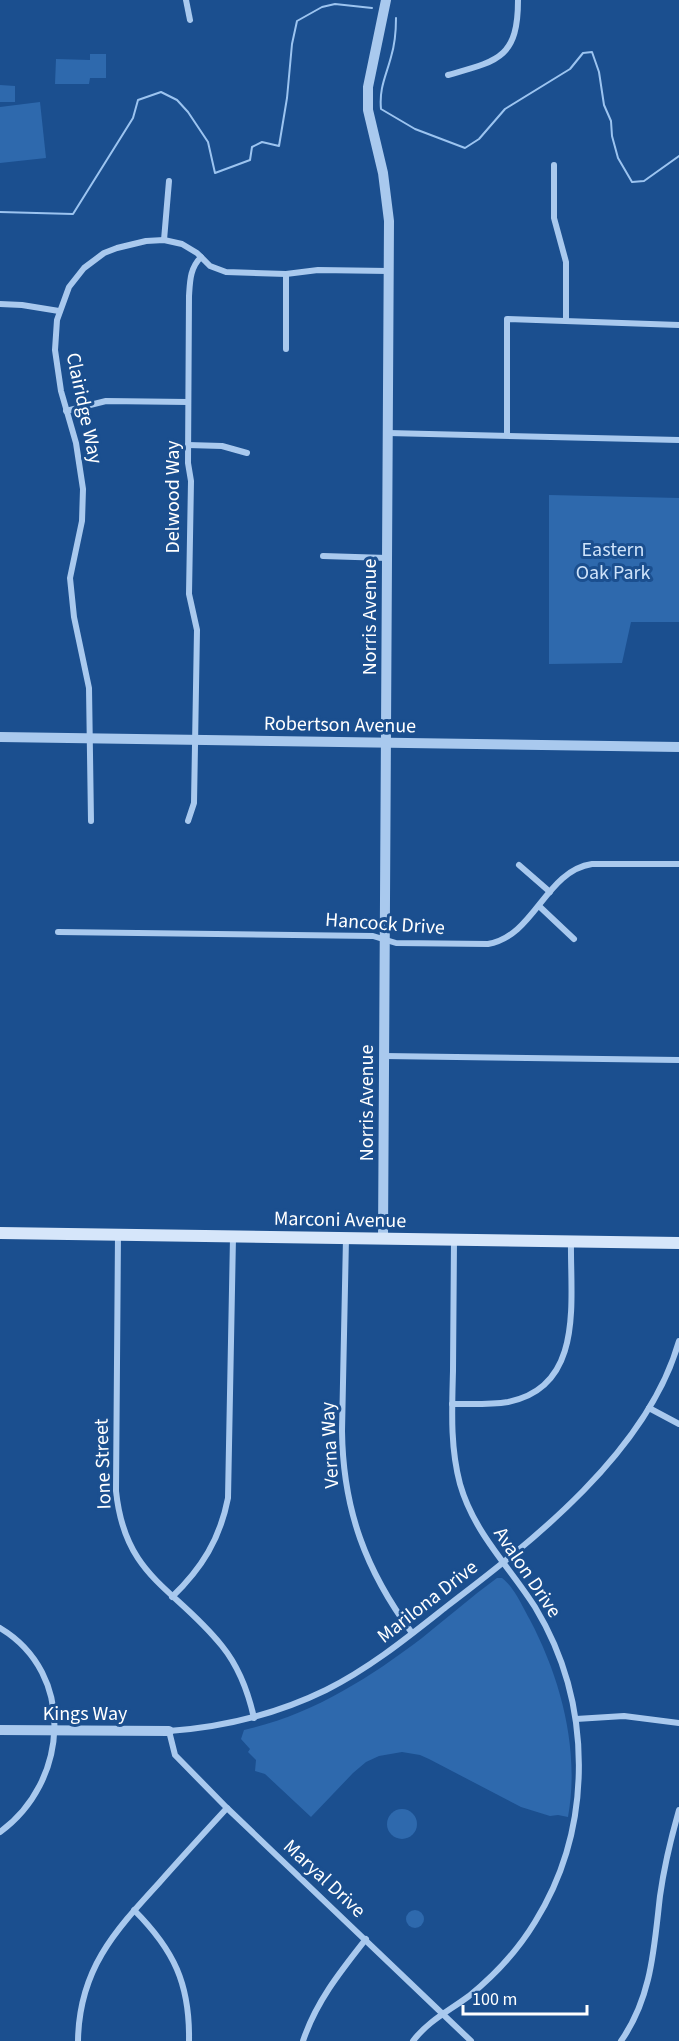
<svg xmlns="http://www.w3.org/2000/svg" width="679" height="2041" viewBox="0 0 679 2041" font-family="'Source Sans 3',sans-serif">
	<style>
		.green { fill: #2e69ad }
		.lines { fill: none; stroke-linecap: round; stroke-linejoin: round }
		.stream { stroke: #9cc4f0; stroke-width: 2 }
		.minor { stroke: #a9c9ee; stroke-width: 6 }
		.tertiary { stroke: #a9c9ee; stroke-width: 10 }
		.secondary { stroke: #d6e6fa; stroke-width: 12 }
		.labels { text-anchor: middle; stroke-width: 6; stroke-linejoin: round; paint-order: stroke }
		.street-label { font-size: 20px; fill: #fff; stroke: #1b4f8f }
		.park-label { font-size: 20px; fill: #cfe3fa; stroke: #1b4f8f }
	</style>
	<rect width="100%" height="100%" fill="#1b4f8f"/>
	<g class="green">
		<path d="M90 54H106V78H90L89 84H55L56 59 90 60Z"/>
		<path d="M0 85 15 86V102H0Z"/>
		<path d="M40 102 46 158 0 163V107Z"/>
		<path d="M549 495 679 498V622H631L622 663 549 664Z"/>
		<path d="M497 1578H502C514 1587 522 1606 530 1620 561 1679 580 1750 568 1817L558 1815 550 1816 521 1807 429 1759 420 1755 402 1752 379 1756 366 1762 353 1773 311 1817 265 1774 255 1771 256 1760 248 1752 250 1749 241 1739 244 1730C311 1715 368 1679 422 1638 447 1618 471 1597 497 1578Z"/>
		<circle cx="402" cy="1824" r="15"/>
		<circle cx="415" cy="1919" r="9"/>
	</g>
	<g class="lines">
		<g class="stream">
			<path d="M396 18C396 31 395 44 391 57 386 76 379 88 381 109L415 129 465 148 479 139 505 109 570 69 583 53 592 52 599 72 604 105 611 121 612 136 618 158 632 182 644 181 679 156"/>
			<path d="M0 212 73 214 133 118 138 100 161 92 177 100 188 112 208 142 215 173 250 160 252 147 262 142 279 146 287 98 292 44 297 21 322 7 335 4 372 8"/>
		</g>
		<g class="minor">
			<path d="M186 0 190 20"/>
			<path d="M448 75C498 61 518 58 518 0"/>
			<path d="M554 165V218L566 262V320"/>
			<path d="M164 240 169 181"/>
			<path d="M0 304 22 305 59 311"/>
			<path d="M286 349V274"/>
			<path d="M66 411 106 401 188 402"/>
			<path d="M388 433 679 440"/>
			<path d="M507 434V319L679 325"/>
			<path d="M188 445 222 446 247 453"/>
			<path d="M323 556 387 558"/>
			<path d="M91 821 89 688 74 617 70 578 82 521 83 489 76 443 61 391 55 350 57 320 69 287 84 268 104 253 117 248 146 241 164 240 182 244 197 253 210 266 226 272 286 274 318 270 389 271"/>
			<path d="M188 821 194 803 197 630 189 594 191 481 188 463 189 296C190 281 190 268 201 257"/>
			<path d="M519 865 550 892"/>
			<path d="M539 906 574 939"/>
			<path d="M58 932 373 936 396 943 488 944C535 936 545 871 592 864H679"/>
			<path d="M384 1056 679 1060"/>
			<path d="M118 1235 116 1491C125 1578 175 1587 222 1646 239 1667 248 1691 254 1718"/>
			<path d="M346 1238 342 1431C343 1510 366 1571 412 1633"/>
			<path d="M452 1404C471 1404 490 1405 508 1402 585 1387 570 1300 571 1242"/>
			<path d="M649 1408 679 1424"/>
			<path d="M172 1597C202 1568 220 1539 228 1498L233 1237"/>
			<path d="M0 1628C77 1674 68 1783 0 1832"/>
			<path d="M576 1719 624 1716 679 1723"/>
			<path d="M134 1910C174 1950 190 1984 189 2041"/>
			<path d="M78 2041C79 1970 114 1932 159 1883 181 1858 204 1833 227 1808"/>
			<path d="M303 2041C316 2002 340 1972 366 1939"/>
			<path d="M413 2041C428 2021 449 2011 469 1996 495 1975 518 1950 535 1922 594 1827 593 1703 535 1607 509 1566 474 1533 460 1484 450 1447 452 1409 453 1371 453 1328 454 1284 454 1240"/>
			<path d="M471 2041 227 1808 175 1755 169 1731C224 1727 277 1714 326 1690 370 1668 408 1637 446 1607 533 1541 648 1451 679 1341"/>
			<path d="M621 2041C652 1997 654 1947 660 1896 664 1867 671 1838 679 1810"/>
		</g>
		<g class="tertiary">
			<path d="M0 737 679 747"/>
			<path d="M383 1239 389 221 383 173 368 110V87L386 0"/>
			<path d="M0 1730 169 1731"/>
		</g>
		<path class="secondary" d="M0 1233 679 1243"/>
	</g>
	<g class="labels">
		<g class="street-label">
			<text transform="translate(85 408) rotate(78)" y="7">Clairidge Way</text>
			<text transform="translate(172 497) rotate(-90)" y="7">Delwood Way</text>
			<text transform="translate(369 617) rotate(-90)" y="7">Norris Avenue</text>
			<text transform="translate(340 724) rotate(1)" y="7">Robertson Avenue</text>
			<text transform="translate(385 923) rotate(4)" y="7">Hancock Drive</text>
			<text transform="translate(366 1103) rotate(-90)" y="7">Norris Avenue</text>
			<text transform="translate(340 1219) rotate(1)" y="7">Marconi Avenue</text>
			<text transform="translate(329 1445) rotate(-93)" y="7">Verna Way</text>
			<text transform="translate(102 1464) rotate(-92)" y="7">Ione Street</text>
			<text transform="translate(528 1572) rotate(56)" y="7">Avalon Drive</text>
			<text transform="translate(427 1601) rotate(-38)" y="7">Marilona Drive</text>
			<text x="85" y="1720">Kings Way</text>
			<text transform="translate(325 1878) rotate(43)" y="7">Maryal Drive</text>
		</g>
		<g class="park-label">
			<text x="613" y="556">Eastern<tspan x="613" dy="23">Oak Park</tspan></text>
		</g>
	</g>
	<path d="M463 2005v9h124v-9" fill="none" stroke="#ffffff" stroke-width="3"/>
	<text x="472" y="2005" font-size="18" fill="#ffffff" stroke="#1b4f8f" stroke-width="4.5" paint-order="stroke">100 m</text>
</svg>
